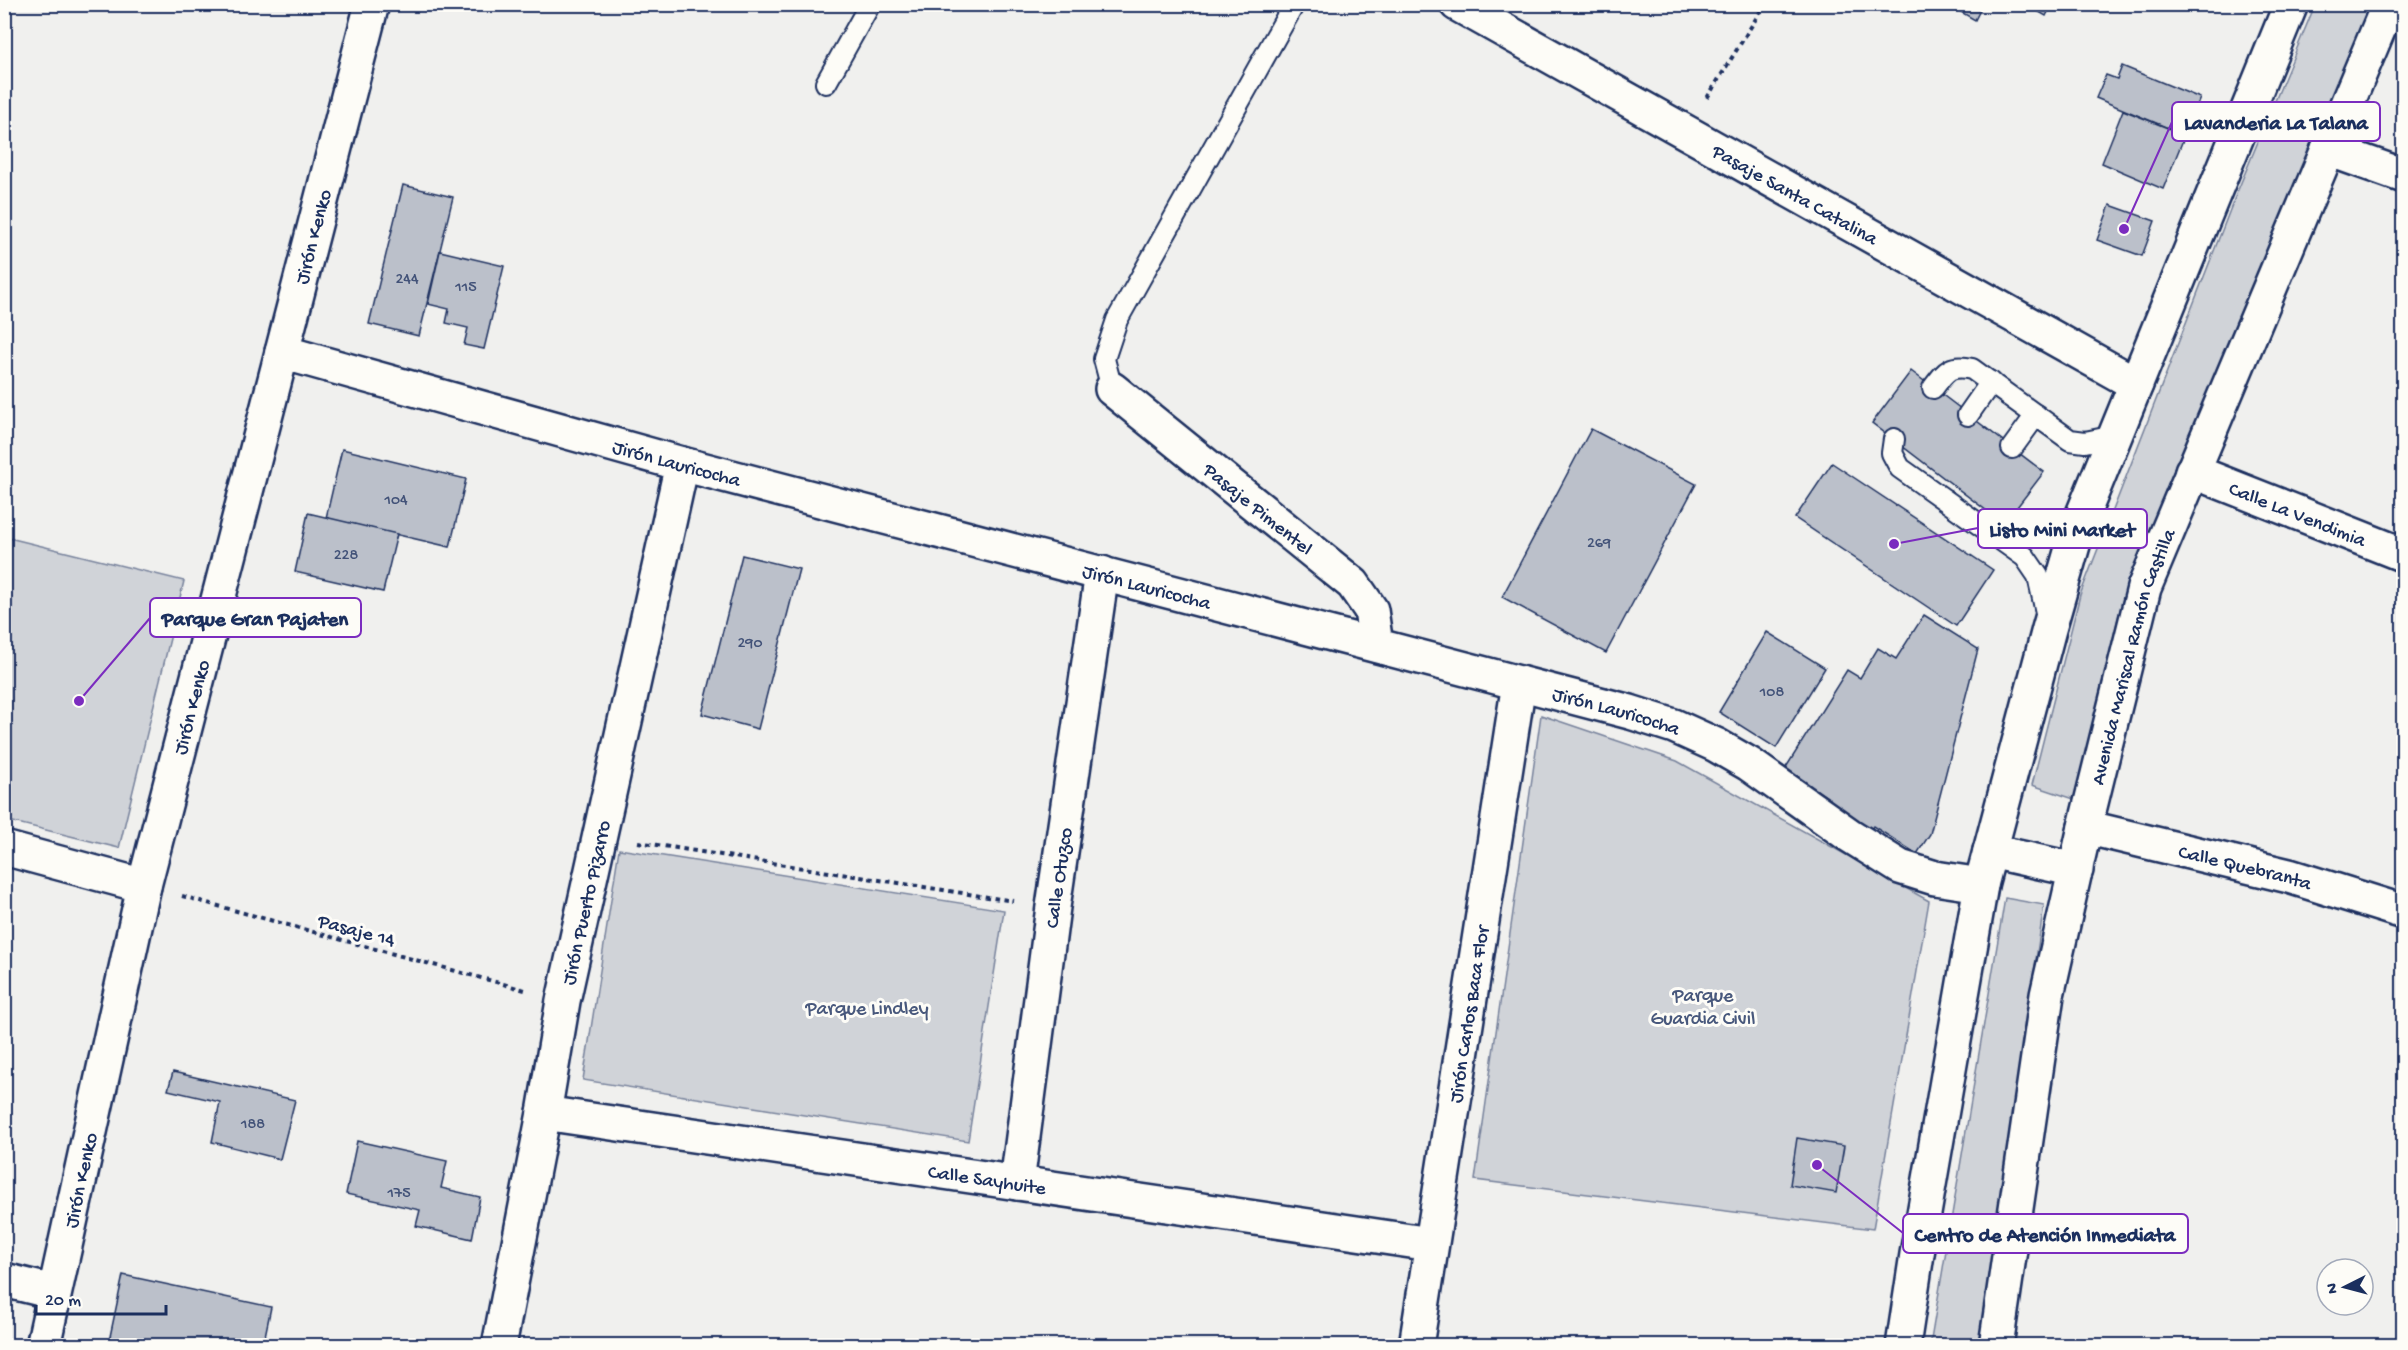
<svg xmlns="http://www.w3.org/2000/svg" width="2408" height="1350" viewBox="0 0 2408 1350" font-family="'Gochi Hand',sans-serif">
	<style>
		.green { fill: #d0d3d8; stroke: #76819b; stroke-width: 1.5 }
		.building { fill: #bbc0ca; stroke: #1b2f5e; stroke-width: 1.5 }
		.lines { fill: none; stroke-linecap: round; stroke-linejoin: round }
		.lane-casing { stroke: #1b2f5e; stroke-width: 24 }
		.street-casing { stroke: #1b2f5e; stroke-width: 38 }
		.secondary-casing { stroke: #1b2f5e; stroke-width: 38 }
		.path { stroke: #1b2f5e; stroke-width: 4; stroke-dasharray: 4.5 4.5; stroke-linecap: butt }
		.lane { stroke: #fdfcf7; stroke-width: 20 }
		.street { stroke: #fdfcf7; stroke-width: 33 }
		.secondary { stroke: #fdfcf7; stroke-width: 33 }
		.labels { text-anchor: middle; stroke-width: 6; stroke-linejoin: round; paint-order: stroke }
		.number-label { font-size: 16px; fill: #435379 }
		.street-label { font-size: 20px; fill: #1b2f5e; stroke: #fdfcf7 }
		.park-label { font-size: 20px; fill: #48587c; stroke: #fdfcf7 }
		.leader { fill: none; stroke: #7b2cbf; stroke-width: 2 }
		.callout-dot { fill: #7b2cbf; stroke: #fdfcf7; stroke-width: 2 }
		.callout { fill: #fdfcf7; stroke: #7b2cbf; stroke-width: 2 }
		.callout-label { font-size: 21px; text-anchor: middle; font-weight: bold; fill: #1b2f5e }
	</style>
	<rect width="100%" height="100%" fill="#f0f0ee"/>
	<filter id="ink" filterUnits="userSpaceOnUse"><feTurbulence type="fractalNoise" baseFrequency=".0167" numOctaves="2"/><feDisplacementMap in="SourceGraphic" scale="12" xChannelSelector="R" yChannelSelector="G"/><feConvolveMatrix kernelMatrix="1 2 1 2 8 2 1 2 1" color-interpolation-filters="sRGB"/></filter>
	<g filter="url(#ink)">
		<g class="green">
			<path d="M2315 5H2374L2169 482 2122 602 2074 799 2032 785 2080 595 2235 197Z"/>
			<path d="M5 537 184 581 119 848 5 820Z"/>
			<path d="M1541 715 1677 761 1929 901 1873 1229 1475 1180Z"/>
			<path d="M619 849 1004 910 968 1141 583 1080Z"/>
			<path d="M2005 898 2044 905 1979 1345 1930 1346Z"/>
		</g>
		<g class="building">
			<path d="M1947 4H1983L1975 20Z"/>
			<path d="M2025 4H2052L2046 16Z"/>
			<path d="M2122 66 2200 98 2185 135 2096 98 2106 75 2117 79Z"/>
			<path d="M2123 110 2185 135 2163 189 2102 163Z"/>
			<path d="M403 185 453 197 419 336 369 324Z"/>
			<path d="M2110 205 2155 221 2142 256 2097 240Z"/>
			<path d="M440 251 504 266 484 349 464 345 468 328 446 323 449 309 428 304Z"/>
			<path d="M1911 371 2044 472 2004 524 1872 423Z"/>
			<path d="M1591 429 1696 484 1606 653 1502 597Z"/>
			<path d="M342 449 466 479 450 547 326 518Z"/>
			<path d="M1832 463 1993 570 1956 626 1795 518Z"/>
			<path d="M308 513 397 534 383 592 295 572Z"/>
			<path d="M742 555 799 569 758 729 702 714Z"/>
			<path d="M1924 615 1978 649 1930 834 1917 854 1873 826 1867 836 1824 809 1830 799 1785 769 1847 670 1860 678 1878 648 1896 659Z"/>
			<path d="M1767 632 1825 668 1776 748 1719 712Z"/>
			<path d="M173 1072 295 1100 280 1159 212 1142 220 1102 168 1090Z"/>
			<path d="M1797 1138 1844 1146 1836 1193 1790 1185Z"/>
			<path d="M357 1141 447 1161 441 1188 480 1197 472 1239 416 1226 420 1210 346 1194Z"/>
			<path d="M123 1275 271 1307 263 1346H108Z"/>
		</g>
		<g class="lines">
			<g class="lane-casing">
				<g id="lane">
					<path d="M826 83 870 4"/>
					<path d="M1933 388C1946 371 1950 364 1972 369L2070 440 2085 442 2115 436"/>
					<path d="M1112 389 1104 359 1117 320 1294 4"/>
					<path d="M1968 415 1991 382"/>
					<path d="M1894 439 1892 453 1900 468 2025 557 2038 576 2047 617"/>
					<path d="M2012 448 2036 415"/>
				</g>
			</g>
			<g class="street-casing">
				<g id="street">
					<path id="s1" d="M1457 4 2136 384"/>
					<path d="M2328 149 2404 176"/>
					<path id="s2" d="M282 352 682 464 1630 712 1674 726 1716 745 1749 764 1849 835 1900 867 1935 878 1981 885"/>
					<path id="s3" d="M1112 389 1353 584 1371 610 1376 645"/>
					<path id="s4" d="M2192 471 2404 555"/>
					<path id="s5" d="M2085 827 2289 876 2404 912"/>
					<path d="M4 848 144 886"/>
					<path id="s6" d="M544 1113 1431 1244"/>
					<path id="s7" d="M1017 1183 1053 907 1102 573"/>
					<path d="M4 1280 53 1292"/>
					<path id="s8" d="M43 1346 144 886 372 4"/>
					<path id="s9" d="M499 1346 544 1113 563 1001 682 464"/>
					<path id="s10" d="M1416 1346 1519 683"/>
				</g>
			</g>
			<g class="secondary-casing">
				<g id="secondary">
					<path d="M1990 851 2076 870"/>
					<path d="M1903 1346 1917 1254 1981 885 2049 629 2079 524 2291 4"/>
					<path id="s11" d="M1996 1346 2047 995 2085 827 2144 588 2389 4"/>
				</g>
			</g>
			<g class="path">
				<path d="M1707 98 1765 4"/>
				<path d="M638 842 1013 901"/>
				<path d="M182 896 525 990"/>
			</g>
			<use href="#lane" class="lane"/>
			<use href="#street" class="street"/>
			<use href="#secondary" class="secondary"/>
		</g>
	</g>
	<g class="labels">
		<g class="number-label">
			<text x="407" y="283">244</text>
			<text x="466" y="291">115</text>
			<text x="396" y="504">104</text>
			<text x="1599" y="547">269</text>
			<text x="346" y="559">228</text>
			<text x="750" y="647">290</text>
			<text x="1772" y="696">108</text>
			<text x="253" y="1128">188</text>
			<text x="399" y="1197">175</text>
		</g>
		<g class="street-label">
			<text dy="7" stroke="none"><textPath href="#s1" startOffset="388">Pasaje Santa Catalina</textPath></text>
			<text dy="7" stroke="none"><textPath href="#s8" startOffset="1142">Jirón Kenko</textPath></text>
			<text dy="7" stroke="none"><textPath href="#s2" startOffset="410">Jirón Lauricocha</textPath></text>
			<text dy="7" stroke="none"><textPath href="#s3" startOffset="189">Pasaje Pimentel</textPath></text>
			<text dy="7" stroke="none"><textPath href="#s4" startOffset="114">Calle La Vendimia</textPath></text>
			<text dy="7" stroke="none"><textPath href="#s2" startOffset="896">Jirón Lauricocha</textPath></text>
			<text dy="7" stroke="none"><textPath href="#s11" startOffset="704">Avenida Mariscal Ramón Castilla</textPath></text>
			<text dy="7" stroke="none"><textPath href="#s8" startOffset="656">Jirón Kenko</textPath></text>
			<text dy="7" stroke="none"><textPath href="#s2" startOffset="1382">Jirón Lauricocha</textPath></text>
			<text dy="7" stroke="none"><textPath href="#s5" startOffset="165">Calle Quebranta</textPath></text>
			<text dy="7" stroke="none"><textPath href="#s7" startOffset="308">Calle Otuzco</textPath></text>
			<text dy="7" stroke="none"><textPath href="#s9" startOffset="452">Jirón Puerto Pizarro</textPath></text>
			<text transform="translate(357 929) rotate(15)" y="7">Pasaje 14</text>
			<text dy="7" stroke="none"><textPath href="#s10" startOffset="336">Jirón Carlos Baca Flor</textPath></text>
			<text dy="7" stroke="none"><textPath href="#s6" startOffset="448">Calle Sayhuite</textPath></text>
			<text dy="7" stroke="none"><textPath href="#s8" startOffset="170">Jirón Kenko</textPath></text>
		</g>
		<g class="park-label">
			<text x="1703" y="1001">Parque<tspan x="1703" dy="23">Guardia Civil</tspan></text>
			<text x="867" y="1014">Parque Lindley</text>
		</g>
	</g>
	<path class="leader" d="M2124 229L2172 122M1894 544L1978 528M79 701L150 618M1817 1165L1903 1233"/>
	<g class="callout-dot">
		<circle cx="2124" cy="229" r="6"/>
		<circle cx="1894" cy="544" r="6"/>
		<circle cx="79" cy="701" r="6"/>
		<circle cx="1817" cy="1165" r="6"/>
	</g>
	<g class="callout">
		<rect x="2172" y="102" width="208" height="39" rx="6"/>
		<rect x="1978" y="509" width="169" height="39" rx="6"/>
		<rect x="150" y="598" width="211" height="39" rx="6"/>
		<rect x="1903" y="1214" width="285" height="39" rx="6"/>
	</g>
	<g class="callout-label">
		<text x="2276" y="129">Lavanderia La Talana</text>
		<text x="2062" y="536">Listo Mini Market</text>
		<text x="255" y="625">Parque Gran Pajaten</text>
		<text x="2045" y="1241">Centro de Atención Inmediata</text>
	</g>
	<rect width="2408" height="1350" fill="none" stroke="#fdfcf7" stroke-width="24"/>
	<rect x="12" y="12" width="2384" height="1326" fill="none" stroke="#1b2f5e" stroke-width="2" filter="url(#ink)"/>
	<g transform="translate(2345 1287) rotate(264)"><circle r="28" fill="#fdfcf7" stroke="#a3aaba" stroke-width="1.5"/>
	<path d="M0-4.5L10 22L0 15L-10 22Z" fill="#1b2f5e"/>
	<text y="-9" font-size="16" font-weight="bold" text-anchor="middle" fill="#1b2f5e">N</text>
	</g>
	<path d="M36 1305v9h130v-9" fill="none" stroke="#1b2f5e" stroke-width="3"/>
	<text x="45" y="1305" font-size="18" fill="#1b2f5e" stroke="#fdfcf7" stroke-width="4.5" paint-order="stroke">20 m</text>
</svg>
